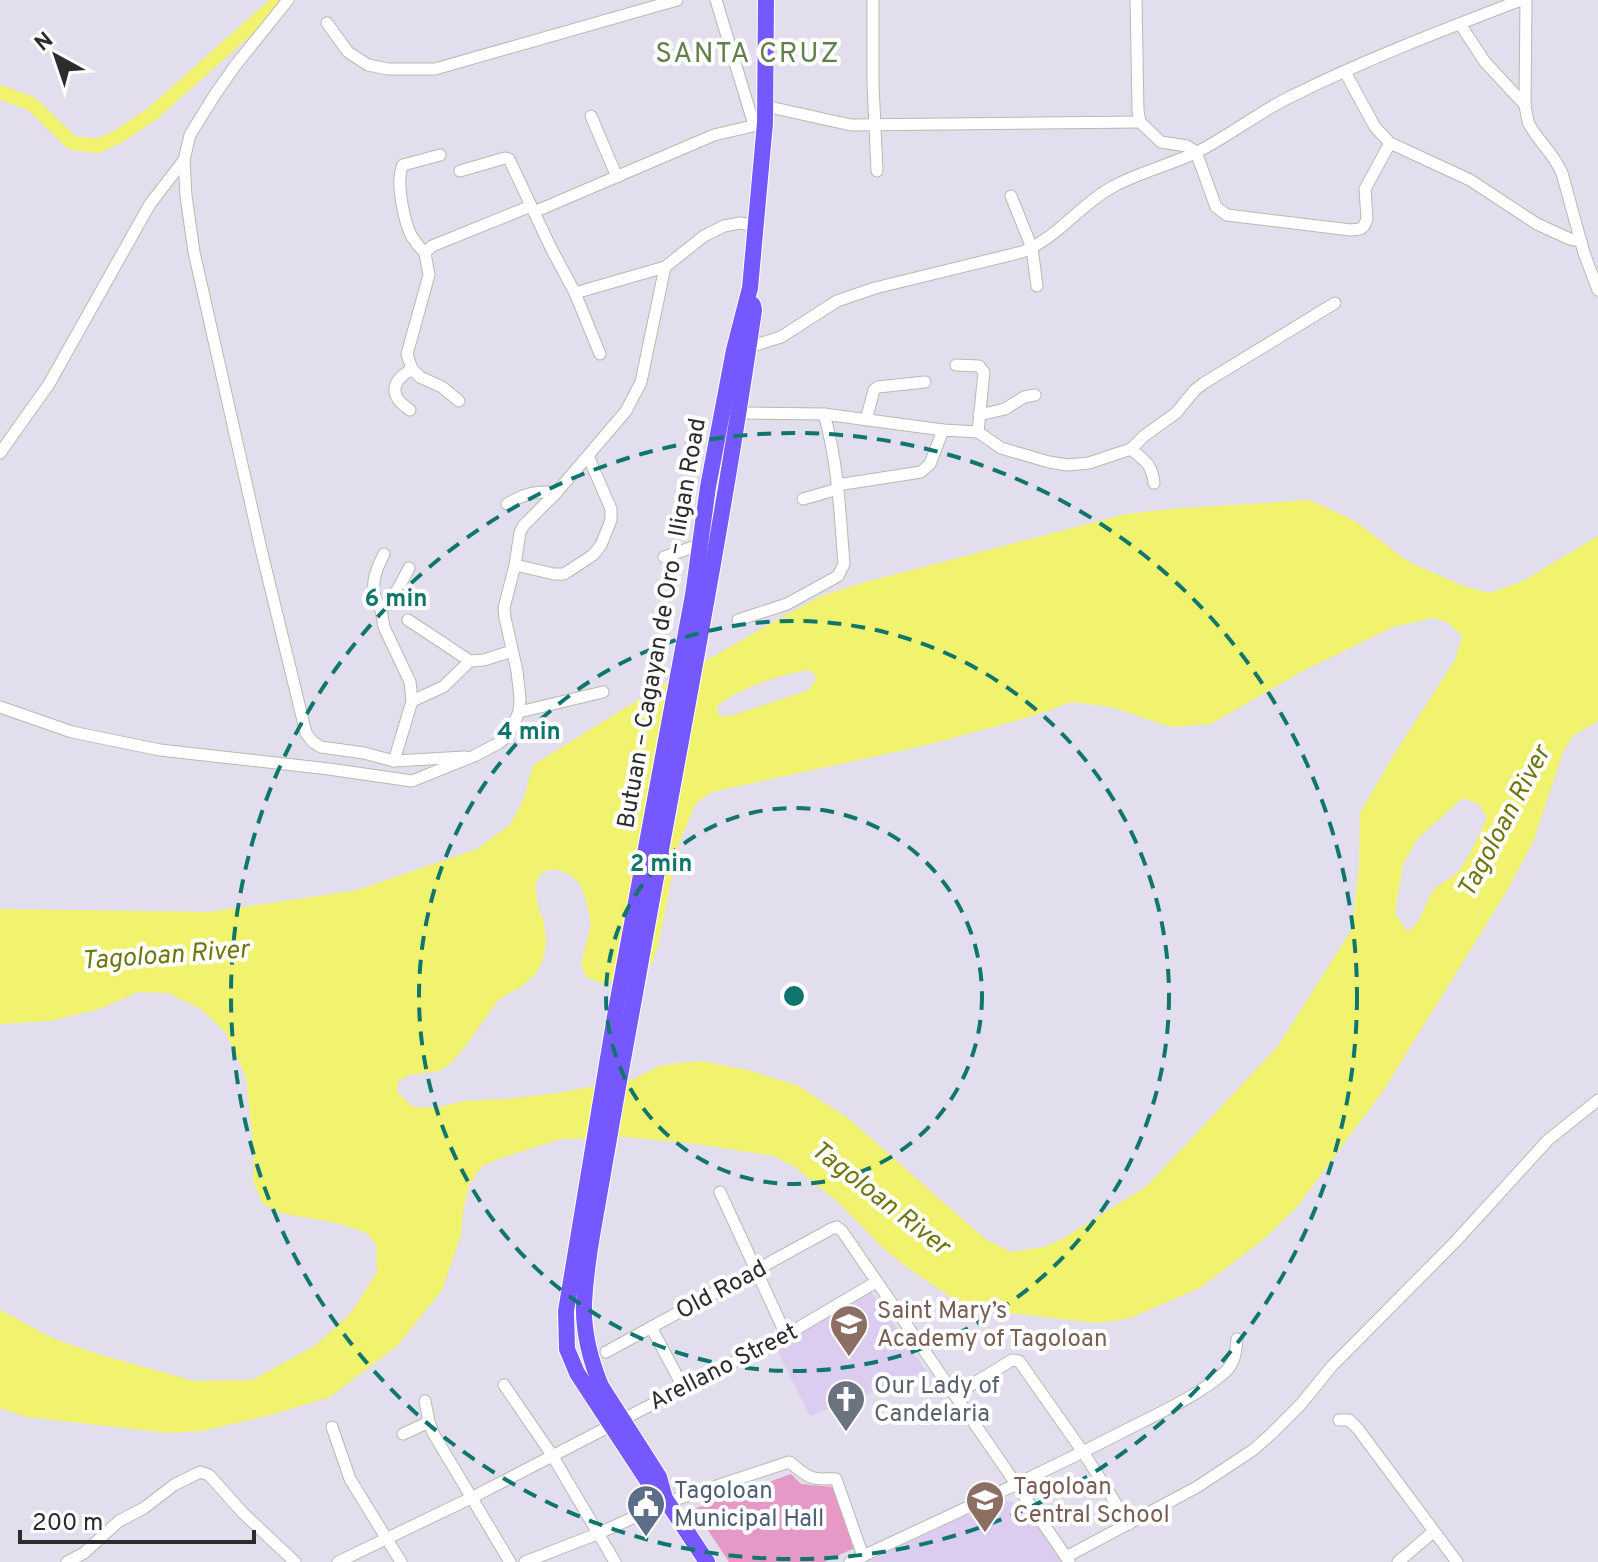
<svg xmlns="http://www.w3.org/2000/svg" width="1598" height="1562" viewBox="0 0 1598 1562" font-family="Overpass,sans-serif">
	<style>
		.education { fill: #dccdf0 }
		.grass { fill: #e699c7 }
		.water { fill: #f1f36e; fill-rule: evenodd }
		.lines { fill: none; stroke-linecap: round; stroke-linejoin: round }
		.river { stroke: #f1f36e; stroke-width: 14 }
		.minor-casing { stroke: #b4bcae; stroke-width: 13 }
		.highway-casing { stroke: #fff; stroke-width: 18 }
		.minor { stroke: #fff; stroke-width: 11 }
		.highway { stroke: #7658ff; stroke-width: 16 }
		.ring { fill: none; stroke: #0f766e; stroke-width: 4; stroke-dasharray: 14 10 }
		.labels { text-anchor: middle; stroke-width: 8; stroke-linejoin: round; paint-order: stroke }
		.street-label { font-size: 24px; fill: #2c2c2c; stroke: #fff }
		.education-label { font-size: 24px; fill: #785e54; stroke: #fff; text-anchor: start }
		.worship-label { font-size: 24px; fill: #5b616d; stroke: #fff; text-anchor: start }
		.service-label { font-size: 24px; fill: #4e5e75; stroke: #fff; text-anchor: start }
		.water-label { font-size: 26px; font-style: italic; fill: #6d770b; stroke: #fff }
		.quarter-label { font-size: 28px; letter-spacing: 2px; fill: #617f4a; stroke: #fff }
		.centre { fill: #0f766e; stroke: #fff; stroke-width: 4 }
		.ring-label { font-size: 24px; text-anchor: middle; font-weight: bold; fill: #0f766e; stroke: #fff; stroke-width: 8; stroke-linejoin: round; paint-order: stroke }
	</style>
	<rect width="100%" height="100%" fill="#e3deee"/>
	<g class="education">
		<path d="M871 1292 926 1371 810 1416 775 1346Z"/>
		<path d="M1001 1499 1025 1506 1063 1562H867Z"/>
	</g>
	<path class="grass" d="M791 1474 801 1484 834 1487 857 1547 824 1562H729L694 1509Z"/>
	<path class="water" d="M1310 500 1355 521 1407 561 1463 586 1490 593 1523 581 1598 536V721L1574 735 1564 750 1533 842 1508 889 1383 1091 1296 1208 1264 1239 1200 1288 1130 1318 1097 1323 991 1311 951 1297 905 1266 883 1248 839 1203 795 1167 774 1156 697 1144 626 1137 561 1139 501 1158 481 1167 469 1185 463 1211 461 1235 442 1290 397 1346 330 1397 271 1415 202 1431 169 1433 26 1417 0 1408V1310L54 1339 101 1355 194 1381 252 1380 316 1345 351 1313 377 1272 376 1244 367 1233 337 1223 280 1213 262 1203 253 1180 254 1152 246 1077 226 1033 201 1009 168 993 138 992 99 1009 50 1021 0 1024V909L210 912 358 890 477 849 510 825 524 798 533 765 654 690 784 616 821 596 862 583 1126 514 1172 509ZM1433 618 1447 622 1462 636 1455 660 1393 756 1360 813 1359 868 1352 929 1278 1046 1147 1186 1062 1239 1044 1247 1011 1252 985 1239 849 1119 799 1086 748 1070 702 1061 678 1063 659 1066 634 1079 558 1093 506 1099 463 1101 437 1108 413 1107 397 1092 398 1081 410 1075 440 1071 451 1063 467 1044 499 999 521 987 536 974 543 959 546 943 544 923 538 906 535 884 542 872 555 869 569 874 580 884 586 900 591 924 581 964 586 977 602 984 643 972 652 964 658 946 678 846 696 803 712 792 927 745 1030 717 1072 702 1111 707 1171 727 1211 724 1301 672 1393 627ZM808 670 816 676 815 681 809 690 734 715 722 717 717 712V706C740 688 779 675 808 670ZM1463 798 1479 804 1487 818C1478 835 1471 855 1460 869 1452 880 1437 883 1431 894 1422 910 1424 918 1408 932L1395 914 1403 864 1418 838Z"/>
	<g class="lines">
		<path class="river" d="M0 92 32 104 72 143 98 146 119 136 152 114 280 0"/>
		<g class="minor-casing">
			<g id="minor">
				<path d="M288 0 235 66 216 93 190 135 184 160 186 196 194 252 261 549 306 733 313 742 321 747 364 753 394 761 465 757"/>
				<path d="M716 0 754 125"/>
				<path d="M873 0V84L877 171"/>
				<path d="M1136 0 1138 111 1140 122 1161 142 1187 146 1196 152 1216 207 1227 215 1351 230 1360 229 1364 226 1367 219 1365 189 1390 143"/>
				<path d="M1526 0 1525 105C1526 111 1527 119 1529 124 1538 141 1554 154 1562 173L1584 253 1598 290"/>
				<path d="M327 23 348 52 368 65 388 69H435L677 0"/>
				<path d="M1460 24 1485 62 1525 105"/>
				<path d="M1345 72 1375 127 1390 143 1470 180 1537 224 1570 239 1581 241"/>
				<path d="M765 106 851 125 1140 122"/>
				<path d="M591 116 617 177"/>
				<path d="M460 171 505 158 509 159 551 248 575 293 600 354"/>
				<path d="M1011 196 1032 248 1037 286"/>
				<path d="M534 212 714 135 765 123"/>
				<path d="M425 253C420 248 416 243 412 237 404 222 395 180 403 165L440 155"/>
				<path d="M575 293 665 267 704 236 724 226 740 223 757 226"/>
				<path d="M749 347 781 337 837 301 875 288 1022 252C1059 237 1081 203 1116 185 1141 172 1169 165 1195 153 1228 137 1257 113 1290 97 1364 60 1443 30 1521 0"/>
				<path d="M459 401 442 387 420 377 412 369 407 354 429 275 425 253 432 246 531 206"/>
				<path d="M410 410C389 396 390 382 412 369"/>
				<path d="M739 413 824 414 943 430 978 432 984 372 979 366 956 365"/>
				<path d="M979 415 1005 409 1024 397 1035 395"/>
				<path d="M866 420 874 390 878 387 925 382"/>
				<path d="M978 432 1001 448 1049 462 1067 465 1089 463 1131 449 1144 436 1176 413 1195 390 1204 383 1335 303"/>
				<path d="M1131 449C1145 461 1152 464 1154 483"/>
				<path d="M0 453 49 384 150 204 184 160"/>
				<path d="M837 485 921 472 930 464 943 430"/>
				<path d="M803 499 838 489"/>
				<path d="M507 504C524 494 536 490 556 493"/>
				<path d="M664 557 699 545"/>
				<path d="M515 565 554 574H564L593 555 601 545 611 520V509L588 456"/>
				<path d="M381 610C368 591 374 573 384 554"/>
				<path d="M408 620 470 661 484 660 512 651"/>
				<path d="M738 620 787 604 838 576 844 564C840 514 838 462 824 414"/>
				<path d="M412 701 443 687 470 661"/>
				<path d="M0 707 72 732 160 750 329 769 412 781 474 756 499 743 508 736 519 712 520 698 517 671 505 618 504 608 515 565 520 532 524 525 556 493 626 411 641 382 665 267"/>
				<path d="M519 712 603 692"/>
				<path d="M394 761 412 701 410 682 384 627 381 610 398 589 409 568"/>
				<path d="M720 1192 786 1335"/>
				<path d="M651 1327 683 1387"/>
				<path d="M606 1352 831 1229 837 1227 842 1231 1069 1561"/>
				<path d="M504 1385 552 1455 615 1562"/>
				<path d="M955 1395 1012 1360 1019 1361 1083 1452 1129 1524"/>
				<path d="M425 1401 429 1422 433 1433 510 1562"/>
				<path d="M1339 1420H1349L1358 1429 1457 1562"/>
				<path d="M332 1427 350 1479 401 1562"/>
				<path d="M403 1434 429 1422"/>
				<path d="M1066 1557 1197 1487 1253 1450 1270 1435 1301 1404 1332 1366 1455 1242 1548 1140 1598 1100"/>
				<path d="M67 1562 84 1553 119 1521 144 1508 174 1485 200 1472 209 1475 243 1513 295 1562"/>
				<path d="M338 1562 471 1498 786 1335 876 1282"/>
				<path d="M525 1562 597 1534 668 1502 789 1462C797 1467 804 1476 814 1478 821 1480 829 1478 836 1479L863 1556"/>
				<path d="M850 1562C940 1520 1031 1479 1120 1433 1151 1417 1199 1396 1225 1372 1235 1363 1236 1351 1237 1339"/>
				<path d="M1398 1562 1433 1532"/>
			</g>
		</g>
		<g class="highway-casing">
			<g id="highway">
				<path d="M664 1495 659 1477 601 1386C590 1359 583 1333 584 1304 586 1262 595 1220 602 1179 613 1115 624 1052 636 988 676 762 721 538 754 310L753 305"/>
				<path d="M707 1562 664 1497 649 1483 577 1373 567 1349 566 1311 616 1010 693 595 708 487 734 350 750 288 765 123 766 0"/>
			</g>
		</g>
		<use href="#minor" class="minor"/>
		<use href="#highway" class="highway"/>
	</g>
	<g class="ring">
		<circle cx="794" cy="996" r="188"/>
		<circle cx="794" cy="996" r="375"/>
		<circle cx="794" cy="996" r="563"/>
	</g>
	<defs>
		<g id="school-pin" transform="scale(2)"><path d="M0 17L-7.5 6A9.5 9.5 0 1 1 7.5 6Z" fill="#8d6e63" stroke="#fff"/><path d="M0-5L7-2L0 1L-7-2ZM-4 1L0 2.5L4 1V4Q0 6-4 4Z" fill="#fff"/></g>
		<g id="church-pin" transform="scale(2)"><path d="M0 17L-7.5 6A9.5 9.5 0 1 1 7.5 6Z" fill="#6b7280" stroke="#fff"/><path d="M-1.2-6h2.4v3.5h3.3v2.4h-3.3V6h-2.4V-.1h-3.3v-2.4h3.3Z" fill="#fff"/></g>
		<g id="civic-pin" transform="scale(2)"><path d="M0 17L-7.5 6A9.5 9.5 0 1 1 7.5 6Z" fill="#5c6f8a" stroke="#fff"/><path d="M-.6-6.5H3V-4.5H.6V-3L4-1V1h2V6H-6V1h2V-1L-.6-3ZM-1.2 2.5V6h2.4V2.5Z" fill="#fff"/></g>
	</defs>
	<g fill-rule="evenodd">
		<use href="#school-pin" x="849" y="1324"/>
		<use href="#church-pin" x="846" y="1399"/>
		<use href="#school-pin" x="985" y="1500"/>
		<use href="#civic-pin" x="646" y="1504"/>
	</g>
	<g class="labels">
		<g class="street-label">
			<text transform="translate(661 623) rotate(-80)" y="8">Butuan – Cagayan de Oro – Iligan Road</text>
			<text transform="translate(721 1289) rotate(-28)" y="8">Old Road</text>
			<text transform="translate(723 1366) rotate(-27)" y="8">Arellano Street</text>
		</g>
		<g class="education-label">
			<text x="877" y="1318">Saint Mary’s<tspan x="877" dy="28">Academy of Tagoloan</tspan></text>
			<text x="1013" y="1494">Tagoloan<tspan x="1013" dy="28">Central School</tspan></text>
		</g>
		<g class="worship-label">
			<text x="874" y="1393">Our Lady of<tspan x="874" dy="28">Candelaria</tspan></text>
		</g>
		<g class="service-label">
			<text x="674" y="1498">Tagoloan<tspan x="674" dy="28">Municipal Hall</tspan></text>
		</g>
		<g class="water-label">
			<text transform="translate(1503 821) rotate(-62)" y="9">Tagoloan River</text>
			<text transform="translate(165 954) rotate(-4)" y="9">Tagoloan River</text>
			<text transform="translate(881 1197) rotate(38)" y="9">Tagoloan River</text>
		</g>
		<g class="quarter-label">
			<text x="748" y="62">SANTA CRUZ</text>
		</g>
	</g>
	<circle cx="794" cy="996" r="12" class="centre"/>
	<g class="ring-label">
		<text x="396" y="606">6 min</text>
		<text x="529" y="739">4 min</text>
		<text x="661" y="871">2 min</text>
	</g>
	<g transform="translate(56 56) rotate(320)" stroke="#ffffff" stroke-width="6" paint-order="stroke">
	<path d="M0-6L14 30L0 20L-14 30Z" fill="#2c2c2c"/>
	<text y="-12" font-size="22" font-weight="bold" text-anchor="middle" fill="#2c2c2c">N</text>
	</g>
	<path d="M20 1530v12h234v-12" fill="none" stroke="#2c2c2c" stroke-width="4"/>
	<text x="32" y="1530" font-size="24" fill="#2c2c2c" stroke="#ffffff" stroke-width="6" paint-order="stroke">200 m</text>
</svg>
